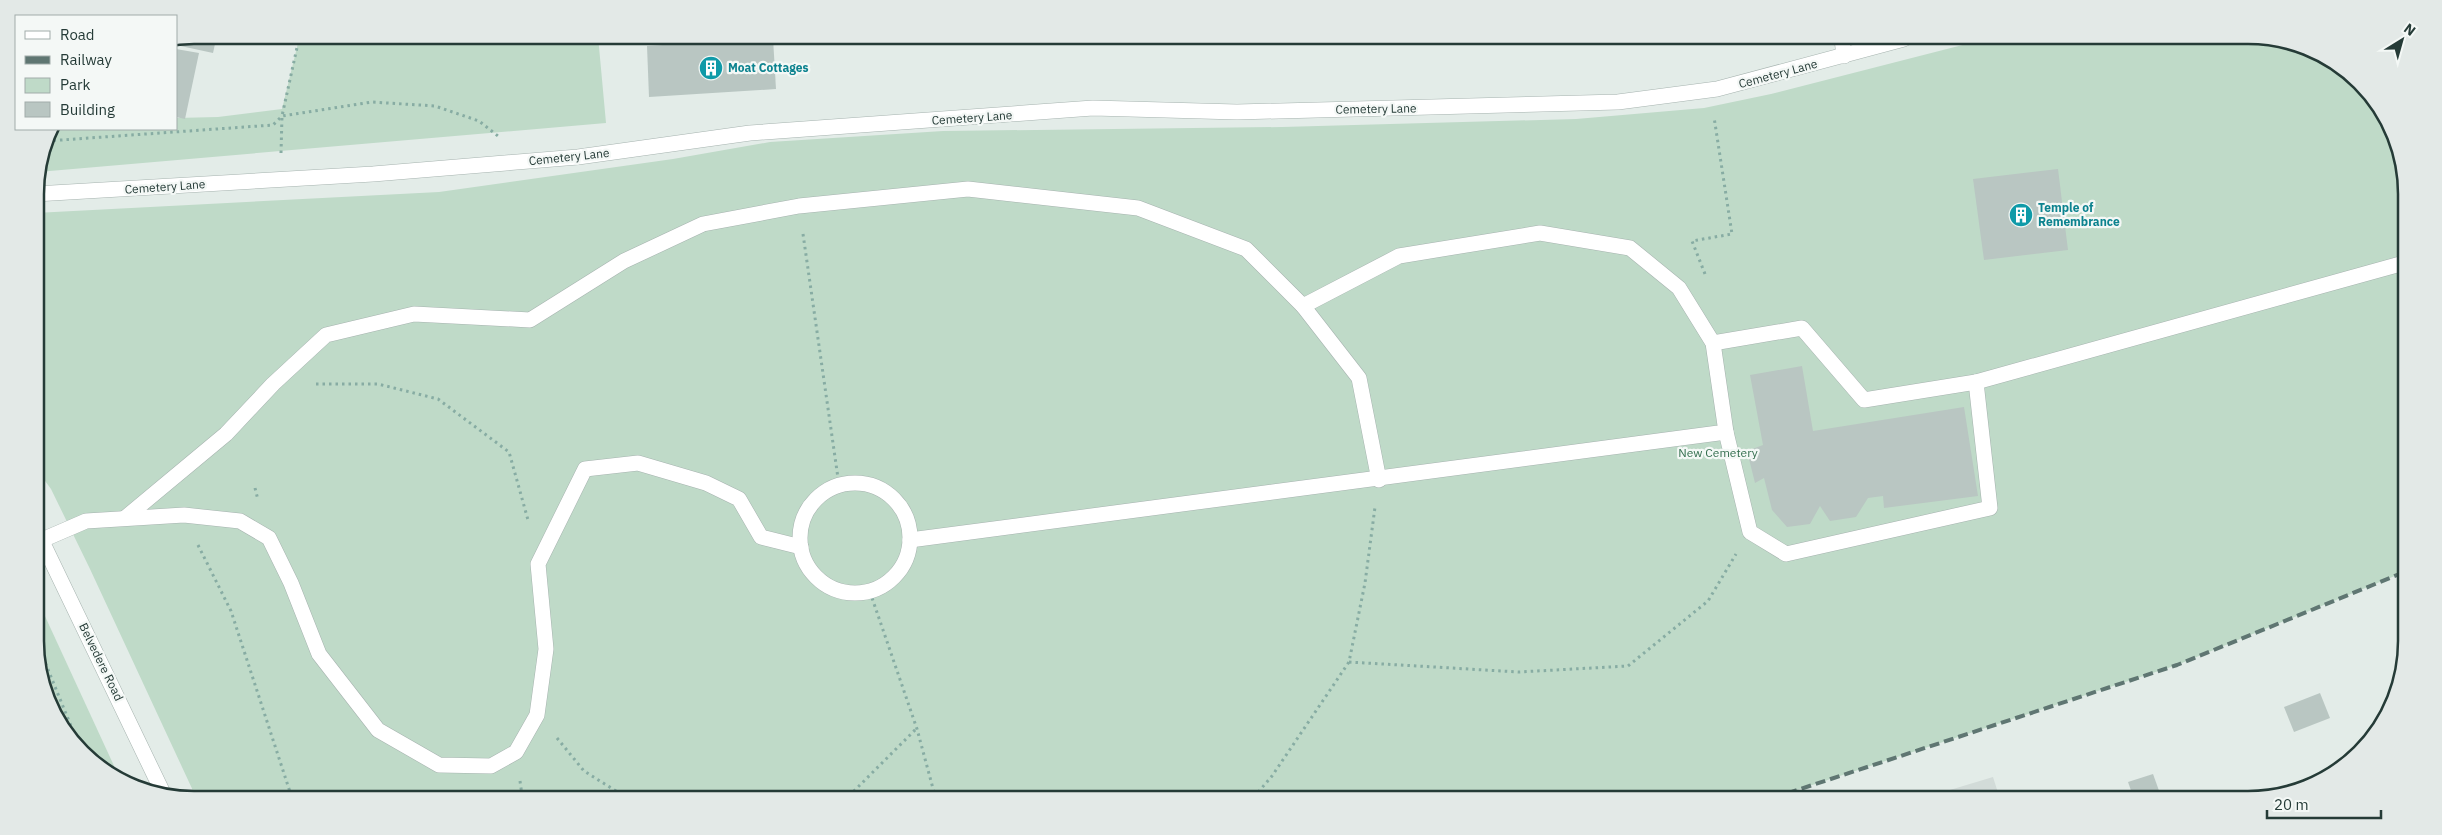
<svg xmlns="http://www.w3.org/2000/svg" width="2442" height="835" viewBox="0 0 2442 835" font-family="'IBM Plex Sans',sans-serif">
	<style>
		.built { fill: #d2dbd8 }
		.green { fill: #bfdac8 }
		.building { fill: #b9c6c2 }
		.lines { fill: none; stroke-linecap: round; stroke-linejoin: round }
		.minor-casing { stroke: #a6b3af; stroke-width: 16 }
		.path { stroke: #87aca3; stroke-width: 3; stroke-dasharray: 2.5 4; stroke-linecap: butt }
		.minor { stroke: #fff; stroke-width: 15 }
		.rail { stroke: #5f7672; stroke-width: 4; stroke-dasharray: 10 5; stroke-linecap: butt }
		.labels { text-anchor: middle; stroke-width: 4.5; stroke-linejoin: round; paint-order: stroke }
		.culture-label { font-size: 12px; font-weight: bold; fill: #0d838f; stroke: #f4f8f6; text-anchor: start }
		.street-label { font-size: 12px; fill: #253b37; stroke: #f4f8f6 }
		.park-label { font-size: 12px; fill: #336e4e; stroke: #f4f8f6 }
		.rim { fill: none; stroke: #253b37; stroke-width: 2.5 }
	</style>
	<rect width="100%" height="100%" fill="#e3ece8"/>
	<path class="built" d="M1993 777 2000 799H1920Z"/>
	<g class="green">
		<path d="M303 35 598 36 606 123 38 172 50 129H176V118L218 117 282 109 298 43Z"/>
		<path d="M1982 40H2290L2336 62 2368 89 2404 163 2402 573 2177 665 1773 798 195 795 90 569 51 489 37 470 35 213 439 192 673 159 770 142 943 131 1282 127 1576 119 1704 108 1771 94Z"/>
		<path d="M38 601 121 781 114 779 74 746 38 672Z"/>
	</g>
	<g class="building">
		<path d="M193 35H217L213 53 176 45V38Z"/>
		<path d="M773 38 776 89 649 97 647 46Z"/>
		<path d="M176 49 199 53 185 119 176 117Z"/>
		<path d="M2058 169 2068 250 1984 260 1973 179Z"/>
		<path d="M1802 366 1813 431 1964 407 1978 496 1884 508 1883 496 1868 498 1856 517 1830 521 1820 506 1810 524 1787 527 1772 510 1764 478 1755 483 1747 451 1763 445 1750 375Z"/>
		<path d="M2320 693 2330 718 2294 732 2284 707Z"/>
		<path d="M2153 774 2162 799H2134L2128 782Z"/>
	</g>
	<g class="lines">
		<g class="minor-casing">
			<g id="minor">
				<path d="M1842 39 1844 56"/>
				<path d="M35 194 373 174 578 157 750 133 1093 108 1237 112 1618 102 1717 89 1904 39"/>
				<path d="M1713 343 1802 328 1864 400 1976 382 2404 263"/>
				<path d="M1726 432 1750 532 1786 554 1990 508 1976 382"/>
				<circle cx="855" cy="538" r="55"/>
				<path d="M125 518 226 434 273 384 326 335 414 314 530 320 624 261 703 224 799 206 968 189 1138 208 1246 249 1303 306 1359 378 1379 480"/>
				<path d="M37 531 164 795"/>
				<path d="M42 540 86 521 184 515 240 521 269 538 291 583 319 654 378 730 439 765 491 766 516 752 537 715 546 649 538 564 585 469 638 463 706 483 739 499 761 537 801 547"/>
				<path d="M910 540 1726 432 1713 343 1679 288 1630 248 1540 233 1399 256 1303 306"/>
			</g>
		</g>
		<g class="path">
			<path d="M47 141 273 125 282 116 372 102 435 106 479 121 498 136"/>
			<path d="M281 153 282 116 298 43 303 35"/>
			<path d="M803 234 839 485"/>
			<path d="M1705 274 1692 241 1732 234 1714 117"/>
			<path d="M316 384H378L438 399 509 452 528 520"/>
			<path d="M255 488 258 500"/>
			<path d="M198 545 231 611 291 795"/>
			<path d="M870 592 917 729 935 796"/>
			<path d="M38 645 82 753"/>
			<path d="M1349 662 1519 672 1628 666 1708 601 1736 554"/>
			<path d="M557 738 584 771 624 796"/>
			<path d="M520 781 522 795"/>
			<path d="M849 796 916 729"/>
			<path d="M1254 797 1272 776 1349 662 1365 583 1375 507"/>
		</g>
		<use href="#minor" class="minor"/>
		<path class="rail" d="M1773 798 2177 665 2402 573"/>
	</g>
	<defs>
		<g id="building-disc" transform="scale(1.25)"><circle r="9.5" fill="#0f9aa8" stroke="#f4f8f6"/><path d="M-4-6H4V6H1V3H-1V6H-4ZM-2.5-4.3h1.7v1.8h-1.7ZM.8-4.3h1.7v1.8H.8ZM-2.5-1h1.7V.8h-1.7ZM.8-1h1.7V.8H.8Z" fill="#fff"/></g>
	</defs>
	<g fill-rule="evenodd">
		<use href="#building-disc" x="711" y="68"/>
		<use href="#building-disc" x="2021" y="215"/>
	</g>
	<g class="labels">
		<g class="culture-label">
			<text x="728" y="72">Moat Cottages</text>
			<text x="2038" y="212">Temple of<tspan x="2038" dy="14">Remembrance</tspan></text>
		</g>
		<g class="street-label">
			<text transform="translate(1778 74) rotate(-15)" y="4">Cemetery Lane</text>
			<text transform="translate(1376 109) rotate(-1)" y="4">Cemetery Lane</text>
			<text transform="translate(972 118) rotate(-4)" y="4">Cemetery Lane</text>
			<text transform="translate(569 157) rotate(-6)" y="4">Cemetery Lane</text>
			<text transform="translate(165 187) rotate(-4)" y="4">Cemetery Lane</text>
			<text transform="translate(101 662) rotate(64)" y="4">Belvedere Road</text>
		</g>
		<g class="park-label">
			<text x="1718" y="457">New Cemetery</text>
		</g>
	</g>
	<path d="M0 0H2442V835H0ZM194 44H2248A150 150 0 0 1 2398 194V641A150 150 0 0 1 2248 791H194A150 150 0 0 1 44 641V194A150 150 0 0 1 194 44Z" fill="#e3e9e7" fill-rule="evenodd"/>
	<path class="rim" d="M194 44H2248A150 150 0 0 1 2398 194V641A150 150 0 0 1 2248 791H194A150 150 0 0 1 44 641V194A150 150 0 0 1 194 44Z"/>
	<rect x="15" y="15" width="162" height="115" fill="#f4f8f6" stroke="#a1acaa"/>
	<rect x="25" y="31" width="25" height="8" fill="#ffffff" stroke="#a1acaa"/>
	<text x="60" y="40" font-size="15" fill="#253b37">Road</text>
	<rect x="25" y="56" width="25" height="8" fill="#5f7672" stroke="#a1acaa"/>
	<text x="60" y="65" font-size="15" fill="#253b37">Railway</text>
	<rect x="25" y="78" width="25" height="15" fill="#bfdac8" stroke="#a1acaa"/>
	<text x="60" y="90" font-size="15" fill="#253b37">Park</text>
	<rect x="25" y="102" width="25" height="15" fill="#b9c6c2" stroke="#a1acaa"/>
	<text x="60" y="115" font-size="15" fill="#253b37">Building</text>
	<g transform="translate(2402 40) rotate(37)" stroke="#f4f8f6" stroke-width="4" paint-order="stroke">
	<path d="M0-4L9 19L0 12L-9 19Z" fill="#253b37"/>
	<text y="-8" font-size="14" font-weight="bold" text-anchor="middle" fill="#253b37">N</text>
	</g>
	<path d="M2267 810v8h114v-8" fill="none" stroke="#253b37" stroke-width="2.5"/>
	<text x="2274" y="810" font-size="15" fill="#253b37" stroke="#f4f8f6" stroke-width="4" paint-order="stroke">20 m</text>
</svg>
